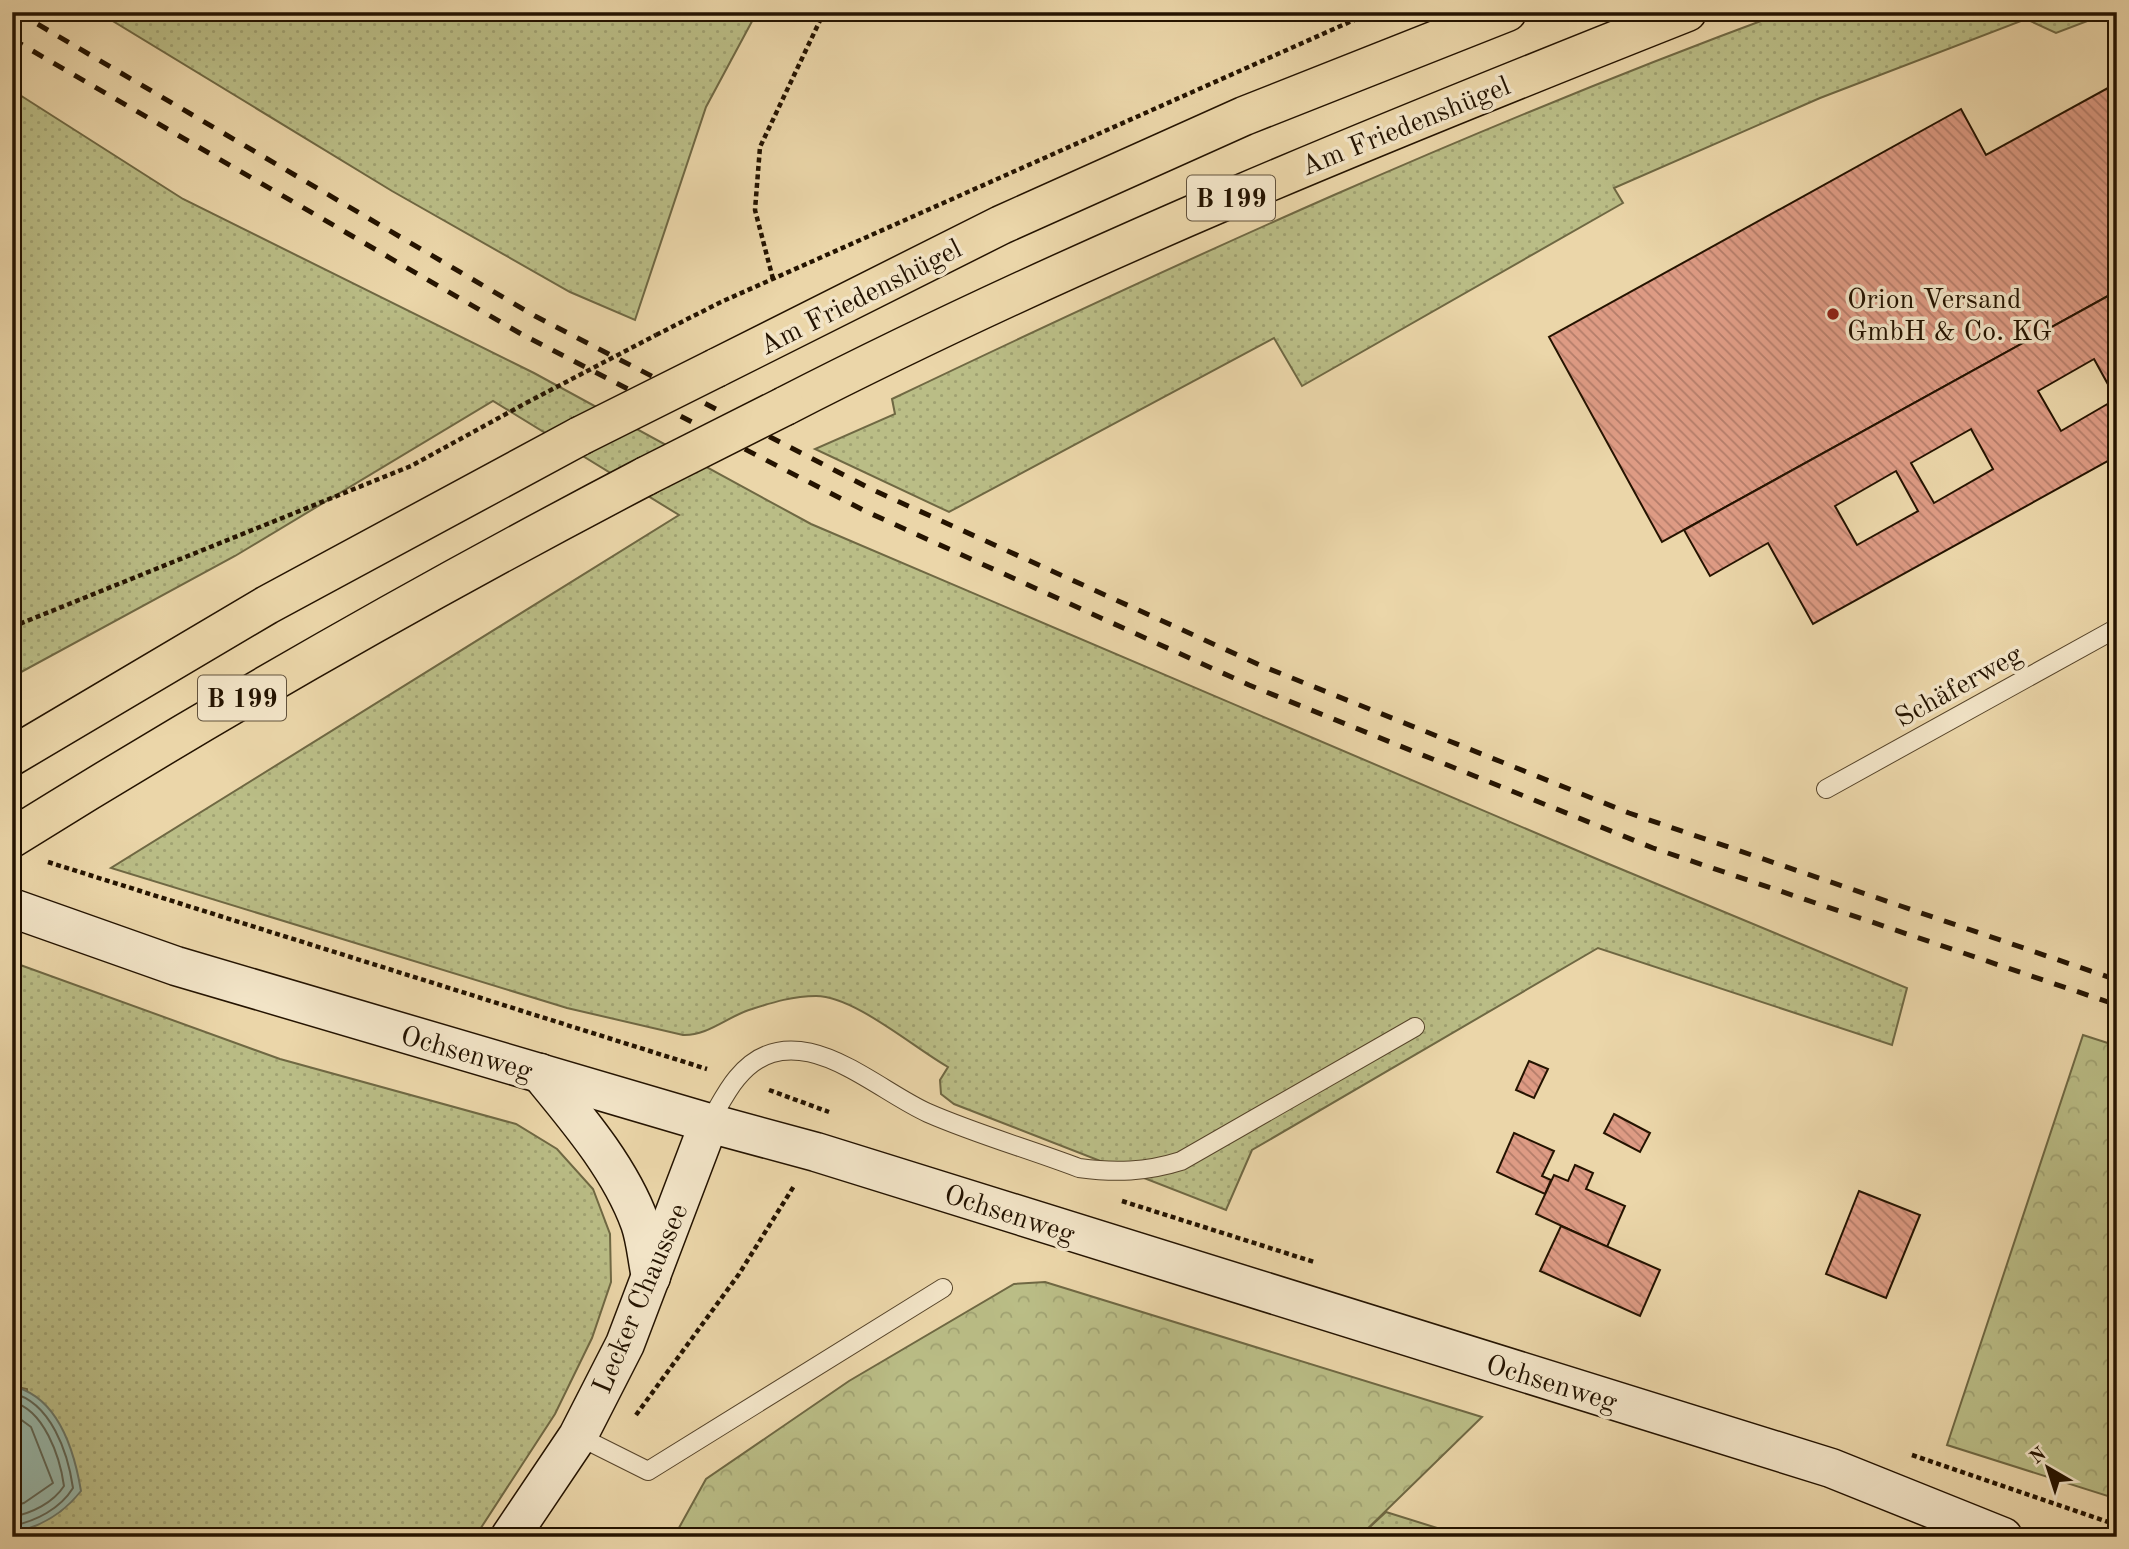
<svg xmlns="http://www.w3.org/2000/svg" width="2129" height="1549" viewBox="0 0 2129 1549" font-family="'Old Standard TT',serif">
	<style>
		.grass { fill: url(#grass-dots); stroke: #6f6843; stroke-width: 2 }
		.forest { fill: url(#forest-crowns); stroke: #6f6843; stroke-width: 2 }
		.water { fill: #98b9ac; stroke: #6a7767; stroke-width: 2 }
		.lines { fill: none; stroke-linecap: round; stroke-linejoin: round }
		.shore { stroke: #5e6656; stroke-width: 2 }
		.building { fill: url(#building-back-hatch); stroke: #241300; stroke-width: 2; fill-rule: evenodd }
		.service-casing { stroke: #56442a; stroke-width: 20 }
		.secondary-casing { stroke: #241300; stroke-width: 41 }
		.trunk-casing { stroke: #241300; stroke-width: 41 }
		.path { stroke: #241300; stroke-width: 4.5; stroke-dasharray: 5 3.5; stroke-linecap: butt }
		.service { stroke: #f2e4c7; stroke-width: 18 }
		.secondary { stroke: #f2e4c7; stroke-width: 38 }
		.trunk { stroke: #ebd6a9; stroke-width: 38 }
		.rail { stroke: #241300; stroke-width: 5; stroke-dasharray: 12 12; stroke-linecap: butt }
		.trunk-bridge-casing { stroke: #241300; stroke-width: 41; stroke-linecap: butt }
		.path-bridge { stroke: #241300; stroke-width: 4.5; stroke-dasharray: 5 3.5; stroke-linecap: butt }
		.trunk-bridge { stroke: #ebd6a9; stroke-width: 38 }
		.poi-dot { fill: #8f2418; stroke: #f2e4c7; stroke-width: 2.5 }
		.labels { text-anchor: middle; stroke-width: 7; stroke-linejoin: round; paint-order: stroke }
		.shield { fill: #f2e4c7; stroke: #62523c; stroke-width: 2 }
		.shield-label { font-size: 26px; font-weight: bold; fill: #241300 }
		.street-label { font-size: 28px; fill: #241300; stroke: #f2e4c7 }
		.poi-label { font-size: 28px; fill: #241300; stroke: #f2e4c7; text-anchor: start }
	</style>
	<defs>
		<pattern id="grass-dots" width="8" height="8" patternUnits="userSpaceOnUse" patternTransform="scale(1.75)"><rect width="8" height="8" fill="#babd86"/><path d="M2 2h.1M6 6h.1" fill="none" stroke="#a0a272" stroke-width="1.8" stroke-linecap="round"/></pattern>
		<pattern id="forest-crowns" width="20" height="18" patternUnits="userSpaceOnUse" patternTransform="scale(1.75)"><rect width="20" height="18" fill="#babd86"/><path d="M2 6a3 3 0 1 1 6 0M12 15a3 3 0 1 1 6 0" fill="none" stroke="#a0a272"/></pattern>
		<pattern id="building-back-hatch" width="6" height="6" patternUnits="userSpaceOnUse" patternTransform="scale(1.75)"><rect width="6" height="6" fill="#de9b84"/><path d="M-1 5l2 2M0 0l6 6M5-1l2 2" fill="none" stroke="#b47d6a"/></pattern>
	</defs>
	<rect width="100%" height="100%" fill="#ebd6a9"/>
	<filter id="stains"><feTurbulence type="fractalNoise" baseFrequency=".00286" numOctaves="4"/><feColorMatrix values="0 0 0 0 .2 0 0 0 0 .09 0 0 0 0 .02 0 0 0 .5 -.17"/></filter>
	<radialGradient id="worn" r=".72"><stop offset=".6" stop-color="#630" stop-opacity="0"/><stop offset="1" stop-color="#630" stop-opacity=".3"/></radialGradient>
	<g class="grass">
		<path d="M98 12H757L706 107 635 320 570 292 392 191Z"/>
		<path d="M1785 12H2111L2056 33 2026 19 1820 98 1614 188 1623 203 1302 386 1274 338 949 512 815 449 895 414 892 399C1187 258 1478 125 1785 12Z"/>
		<path d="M12 90 183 199 534 373 811 524 1604 862 1907 988 1892 1045 1598 948 1252 1150 1226 1210 954 1104 941 1094 940 1080 948 1067C913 1047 854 996 816 996 793 996 774 1002 752 1009 728 1016 708 1036 683 1035L567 1008 111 868 679 515 493 401 235 556 12 677Z"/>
		<path d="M12 962 280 1059 516 1124 557 1149 593 1189 610 1234 611 1282 592 1338 555 1414 475 1537H12V1533L34 1528 27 1389 12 1386Z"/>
		<path d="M1386 1512 1466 1537H1359Z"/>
	</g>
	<g class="forest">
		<path d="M2083 1035 2117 1046V1499L1947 1445Z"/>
		<path d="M1045 1282 1482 1417 1359 1537 675 1535 706 1479 849 1381 1014 1284Z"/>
	</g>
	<path class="water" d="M12 1386C57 1396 74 1449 81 1491 63 1514 41 1527 12 1533Z"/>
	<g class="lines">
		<g class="shore">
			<path d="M12 1393C51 1402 68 1453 73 1488 60 1509 36 1521 12 1526"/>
			<path d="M12 1402C44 1409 60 1457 64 1486 53 1503 32 1513 12 1517"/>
			<path d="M12 1413 31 1427 53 1483 24 1503 12 1506"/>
		</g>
	</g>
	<g class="building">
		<path d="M2117 83V291L1662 542 1549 337 1961 109 1986 155Z"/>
		<path d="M2117 291V346L2111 350 2117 361V456L1813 624 1768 543 1710 576 1684 530ZM2094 359 2116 399 2061 431 2038 391ZM1971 429 1993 469 1934 503 1911 463ZM1896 471 1918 511 1857 545 1835 506Z"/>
		<path d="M1529 1061 1548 1069 1534 1098 1516 1090Z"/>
		<path d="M1614 1114 1650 1133 1640 1152 1604 1133Z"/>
		<path d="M1514 1133 1554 1151 1542 1176 1551 1180 1545 1194 1497 1172Z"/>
		<path d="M1575 1165 1593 1173 1586 1189 1625 1206 1607 1247 1536 1214 1554 1175 1568 1181Z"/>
		<path d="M1859 1191 1920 1215 1886 1298 1826 1274Z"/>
		<path d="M1561 1226 1660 1270 1640 1316 1540 1271Z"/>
	</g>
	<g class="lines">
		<g class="service-casing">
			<g id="service">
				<path d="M1826 789 2117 628"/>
				<path d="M709 1123C718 1108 726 1091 737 1078 794 1009 872 1088 928 1113 976 1134 1029 1149 1079 1168 1115 1173 1146 1172 1181 1161L1415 1027"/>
				<path d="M578 1436 648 1471 943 1288"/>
			</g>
		</g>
		<g class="secondary-casing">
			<g id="secondary">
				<path d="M12 908 176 966 709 1123 816 1152 1831 1468 2003 1537"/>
				<path d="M540 1073C577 1118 620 1168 640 1223 646 1240 647 1259 651 1277"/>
				<path d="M510 1537 578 1436 625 1344 709 1123"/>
			</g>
		</g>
		<g class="trunk-casing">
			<g id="trunk">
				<path d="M716 368 1001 225 1244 116 1507 12"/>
				<path d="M785 406C1077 256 1382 133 1687 12"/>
				<path d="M12 756 267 605 580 436"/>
				<path d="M12 838C219 709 430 589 646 476"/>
			</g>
		</g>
		<g class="path">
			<path d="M773 279 755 210 760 147 824 12"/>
			<path d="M656 335 721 302 1372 12"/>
			<path d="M12 627 411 466 526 403"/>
			<path d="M48 862 707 1069"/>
			<path d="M769 1090 829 1112"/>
			<path d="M1122 1201 1314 1262"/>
			<path d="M636 1415 739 1274 794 1186"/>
			<path d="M1912 1455 2117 1525"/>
		</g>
		<use href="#service" class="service"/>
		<use href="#secondary" class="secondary"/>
		<use href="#trunk" class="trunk"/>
		<g class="rail">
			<path d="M17 12 535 316 873 490 1262 666 1629 813 2117 980"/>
			<path d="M12 39 523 335 865 511 1249 685 1653 848 2117 1005"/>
		</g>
		<g class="trunk-bridge-casing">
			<g id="trunk-bridge">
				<path d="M580 436 716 368"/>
				<path d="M646 476 785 406"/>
			</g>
		</g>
		<path class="path-bridge" d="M526 403 656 335"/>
		<use href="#trunk-bridge" class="trunk-bridge"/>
	</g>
	<circle class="poi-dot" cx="1833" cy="314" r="7"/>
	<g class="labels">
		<g class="shield">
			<rect x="1187" y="175.5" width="88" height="45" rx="5"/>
			<rect x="198" y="675.5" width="88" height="45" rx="5"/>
		</g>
		<g class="shield-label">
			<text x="1231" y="207">B 199</text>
			<text x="242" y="707">B 199</text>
		</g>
		<g class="street-label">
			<text transform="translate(1405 125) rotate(-22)" y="10">Am Friedenshügel</text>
			<text transform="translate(860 296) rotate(-27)" y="10">Am Friedenshügel</text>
			<text transform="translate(1958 685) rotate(-29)" y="10">Schäferweg</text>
			<text transform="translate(467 1052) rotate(16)" y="10">Ochsenweg</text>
			<text transform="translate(1010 1213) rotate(18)" y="10">Ochsenweg</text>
			<text transform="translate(639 1298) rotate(-67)" y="10">Lecker Chaussee</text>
			<text transform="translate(1552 1382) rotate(17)" y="10">Ochsenweg</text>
		</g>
		<g class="poi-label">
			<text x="1847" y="308">Orion Versand<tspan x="1847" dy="32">GmbH &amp; Co. KG</tspan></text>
		</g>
	</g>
	<rect width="2129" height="1549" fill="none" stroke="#ebd6a9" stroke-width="42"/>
	<rect x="14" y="14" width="2101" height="1521" fill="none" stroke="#241300" stroke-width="3.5"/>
	<rect x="21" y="21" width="2087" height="1507" fill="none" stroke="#241300" stroke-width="2"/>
	<g transform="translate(2048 1468) rotate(321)" stroke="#f2e4c7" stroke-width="5" paint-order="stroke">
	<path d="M0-5L12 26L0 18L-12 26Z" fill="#241300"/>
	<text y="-10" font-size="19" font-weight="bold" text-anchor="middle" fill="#241300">N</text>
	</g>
	<rect width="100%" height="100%" filter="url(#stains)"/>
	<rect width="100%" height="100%" fill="url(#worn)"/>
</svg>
